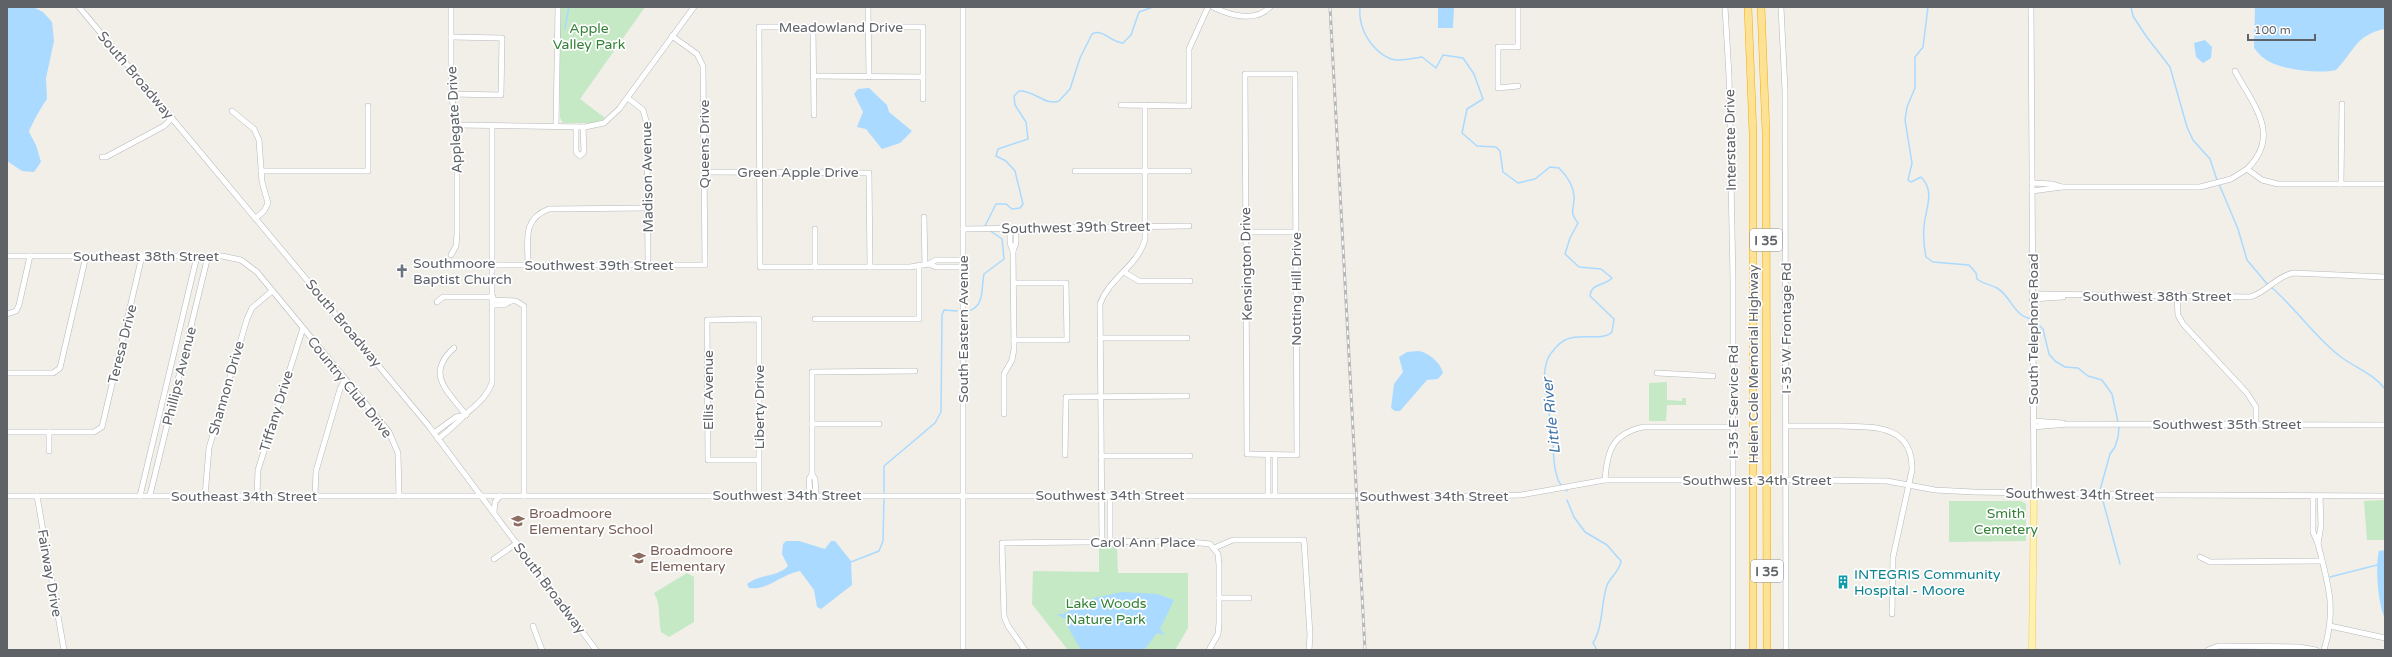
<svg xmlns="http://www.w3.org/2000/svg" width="2392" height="657" viewBox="0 0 2392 657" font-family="'Varela Round',sans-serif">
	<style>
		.green { fill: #c5e8c5 }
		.water { fill: #aadaff }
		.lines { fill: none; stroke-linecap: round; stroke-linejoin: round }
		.stream { stroke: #aadaff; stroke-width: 1.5 }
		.minor-casing { stroke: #b5b8bc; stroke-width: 6 }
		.major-casing { stroke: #f2c960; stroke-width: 7 }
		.highway-casing { stroke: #f9ab00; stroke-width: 8 }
		.minor { stroke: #fff; stroke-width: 5 }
		.major { stroke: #fff2af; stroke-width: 6 }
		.highway { stroke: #fde293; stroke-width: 7 }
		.rail-casing { stroke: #b6b7b8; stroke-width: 3 }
		.rail { stroke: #fff; stroke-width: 1.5; stroke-dasharray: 4.5; stroke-linecap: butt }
		.minor-bridge-casing { stroke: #b5b8bc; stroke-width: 6; stroke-linecap: butt }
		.minor-bridge { stroke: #fff; stroke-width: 5 }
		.labels { text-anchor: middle; stroke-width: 3.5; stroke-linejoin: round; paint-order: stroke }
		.shield { fill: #fff; stroke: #8f9295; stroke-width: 1 }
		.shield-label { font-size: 13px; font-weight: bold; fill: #5f6368 }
		.street-label { font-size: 14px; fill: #5f6368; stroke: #fff }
		.park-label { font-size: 14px; fill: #348238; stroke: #fff }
		.worship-label { font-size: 14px; fill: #5b616d; stroke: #fff; text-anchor: start }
		.education-label { font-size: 14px; fill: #785e54; stroke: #fff; text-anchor: start }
		.culture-label { font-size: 14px; fill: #0d838f; stroke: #fff; text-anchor: start }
		.water-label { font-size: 15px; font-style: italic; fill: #4174aa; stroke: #fff }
	</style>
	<rect width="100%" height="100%" fill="#f1efe8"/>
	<g class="green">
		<path d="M560 7H645L580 99 605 118 596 123H563L560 118Z"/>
		<path d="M1667 382V400L1682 401V398H1686V405H1667L1666 421H1649V383Z"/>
		<path d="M2385 500V540H2367L2364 501Z"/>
		<path d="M1949 501H2021L2026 504V541L1949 542Z"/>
		<path d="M1099 544 1117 545 1118 573H1188V628L1175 650H1068L1032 604 1033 571 1099 572Z"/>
		<path d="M687 573 694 577V622L669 637 661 632C658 619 661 603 654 593Z"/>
	</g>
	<g class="water">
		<path d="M7 7H33L43 12 52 22 54 41 46 78 47 99C43 104 30 127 29 132L36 145 41 162 34 172 22 171 7 161Z"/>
		<path d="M1438 7H1454L1453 28H1438Z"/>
		<path d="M2255 7H2385V29C2356 34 2353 53 2336 70 2318 74 2280 70 2265 59 2260 56 2258 52 2254 48Z"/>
		<path d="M2205 40 2212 47 2211 58 2203 63 2196 57 2194 43Z"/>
		<path d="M869 88 887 105 889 112 912 131 900 143 882 149 866 129 857 127 863 112 854 94 858 89Z"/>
		<path d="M1419 351C1429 353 1441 363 1443 373L1438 379 1427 380 1400 411H1395L1391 408 1394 384 1403 372 1399 357 1407 352Z"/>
		<path d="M786 541H799L825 549 831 541H835L851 561 852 585 821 609 817 607 814 590 800 571C781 574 768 591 749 588L747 584C759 574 778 577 788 566L782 554 783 544Z"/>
		<path d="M2385 550V619C2378 605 2375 566 2379 551Z"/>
		<path d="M1122 592 1157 594 1174 600 1160 629 1165 635 1157 633 1144 650H1081L1068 627 1067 620 1056 614H1063L1094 598Z"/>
	</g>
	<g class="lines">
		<g class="stream">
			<path d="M1360 7C1358 28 1371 51 1391 59 1400 62 1413 58 1422 57L1436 68 1443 55 1463 58 1474 74 1483 99 1467 109 1462 133 1477 146 1496 147 1500 151 1503 172 1518 183 1535 179 1550 167 1559 168C1567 176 1575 188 1574 200 1573 211 1570 213 1578 223L1570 238 1565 254 1579 267 1601 269 1612 278C1603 287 1592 282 1590 296L1614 319 1612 332C1602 342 1579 332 1565 340 1559 343 1549 354 1547 361 1540 382 1549 409 1552 430 1554 446 1552 466 1559 482 1561 485 1564 488 1567 491"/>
			<path d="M1928 7 1923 47 1915 57V88L1907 107 1905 120 1912 163 1908 180 1911 182 1921 177C1936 192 1925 209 1924 227 1923 237 1924 247 1926 257L1933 262 1969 265 1976 273 1977 279C1983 284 1990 284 1997 288 2012 297 2013 316 2032 319"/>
			<path d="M2131 7 2133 16 2146 36 2170 67 2187 127 2193 140 2210 159 2217 180"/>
			<path d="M565 28 569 7"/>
			<path d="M2219 184 2238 229 2247 260 2268 285"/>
			<path d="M985 226 996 204H1006L1012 209 1020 208 1023 204 1015 171 1006 161 996 156 998 149 1028 139 1026 122 1015 105 1014 96 1019 91C1035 90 1044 106 1059 101L1070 89 1080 58 1092 34C1103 28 1111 43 1123 43L1131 35 1139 12 1153 7"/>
			<path d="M2271 287C2296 308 2316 339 2341 357 2356 368 2374 374 2385 389"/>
			<path d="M968 311C985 307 981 288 984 274L1004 259 1002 239 989 230"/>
			<path d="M2035 321 2043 329 2049 354 2055 361 2065 367 2078 368 2088 376 2102 380 2112 394 2119 427 2118 437 2115 447 2110 454 2100 490 2120 564"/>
			<path d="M884 493V466L935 423 941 412 942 315 944 310 957 311"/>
			<path d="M1567 500 1574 517 1585 532 1607 545 1621 561C1620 571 1611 576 1607 585 1601 603 1603 628 1593 643L1597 650"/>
			<path d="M851 562 879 551 883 541 884 499"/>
			<path d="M2330 577 2377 565"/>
		</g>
		<g class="minor-casing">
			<g id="minor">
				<path d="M79 7 428 425 596 650"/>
				<path d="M451 7V94L457 125V234L456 246 451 255"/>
				<path d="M868 7 869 77"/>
				<path d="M963 7V650"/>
				<path d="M1213 7C1229 15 1255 23 1270 7"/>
				<path d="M1518 7V47H1498V88L1518 86"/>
				<path d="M1725 7 1729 76 1733 281V650"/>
				<path d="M1781 7 1785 90 1786 650"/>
				<path d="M2031 7 2034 492"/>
				<path d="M813 27 814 115"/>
				<path d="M451 37 502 38 501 95 451 94"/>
				<path d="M2235 71C2253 105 2282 135 2247 169"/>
				<path d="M1245 74H1295L1297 455 1247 454Z"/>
				<path d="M813 76 923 77"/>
				<path d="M628 98 643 110 647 124 648 265"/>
				<path d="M923 99V27H759L760 267H910L929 264 936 260H963"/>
				<path d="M1121 105 1189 106V49L1208 7"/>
				<path d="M232 111 254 129 259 140 262 182 268 203 264 211 256 218"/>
				<path d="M457 125 585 127 604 123 619 109 694 7"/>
				<path d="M556 126 558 7"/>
				<path d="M576 127V152L580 156 584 152 583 127"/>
				<path d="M102 157H106L164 126 172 118"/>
				<path d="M261 171H368V106"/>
				<path d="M1075 171H1189"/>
				<path d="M704 172 869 173 870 267"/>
				<path d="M2032 183 2053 184 2062 187H2200L2231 179 2247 169 2262 180 2278 184H2385"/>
				<path d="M2341 184 2342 104"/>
				<path d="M2032 191 2062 187"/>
				<path d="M924 217 925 265"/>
				<path d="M815 229V267"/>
				<path d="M963 229 1189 226"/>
				<path d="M1245 232H1296"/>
				<path d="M1013 251 1016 243V228"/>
				<path d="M7 256H222L241 260 257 272 389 432 398 453 399 496"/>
				<path d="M929 264 936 267H963"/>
				<path d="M492 265H705L703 66 697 54 672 36"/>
				<path d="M528 265C528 240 522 219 549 209L648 208"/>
				<path d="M1124 272 1139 281H1190"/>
				<path d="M1014 283H1066L1067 340H1014"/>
				<path d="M2032 294 2250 297C2266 293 2275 277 2293 273L2385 277"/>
				<path d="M2177 296 2178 315 2183 324 2247 393 2256 407V424"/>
				<path d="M2032 299 2063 297"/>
				<path d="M493 300 516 301 524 306V496"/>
				<path d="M437 302 443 297H493"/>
				<path d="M493 305H504L511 301"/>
				<path d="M7 314 16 311 19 305 30 256"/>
				<path d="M815 319H919V265"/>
				<path d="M1100 338H1187"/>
				<path d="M454 348C425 374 447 390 466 415"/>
				<path d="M7 373H53L60 368 86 256"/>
				<path d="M1657 373 1713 376"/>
				<path d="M1004 414V374L1012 360 1014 349 1013 251 1010 243V228"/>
				<path d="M2033 421 2063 423"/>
				<path d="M812 424H879"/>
				<path d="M1786 426C1804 426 1822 426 1839 426 1873 427 1913 424 1912 470L1893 557 1892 614"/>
				<path d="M2033 427 2068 424 2385 425"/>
				<path d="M7 432H94L102 427 142 256"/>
				<path d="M49 432V451"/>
				<path d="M434 433 456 417 466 415"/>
				<path d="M438 439C450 430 456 424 466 414 478 403 486 398 492 383V126"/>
				<path d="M1065 455 1066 397 1187 396"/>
				<path d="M1268 455V495"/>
				<path d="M1275 455V495"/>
				<path d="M1101 456H1190"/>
				<path d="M759 460H708L707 320 759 319V495"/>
				<path d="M812 474 815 479 816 495"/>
				<path d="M1605 480C1607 451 1612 434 1643 427H1733"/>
				<path d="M1805 480 1887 481 1935 490 1974 492 2154 495 2385 496"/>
				<path d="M150 495 208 256"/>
				<path d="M810 495 809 479 812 474V372L915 371"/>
				<path d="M1110 495V542"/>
				<path d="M7 496H1486L1521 495 1605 480H1714"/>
				<path d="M37 496 64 650"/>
				<path d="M140 496 197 256"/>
				<path d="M205 496 209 448 247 319 252 308 272 291"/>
				<path d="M257 496 258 470 303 328"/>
				<path d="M315 496 316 471 340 389 345 379"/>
				<path d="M2313 496V532L2318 544 2321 525 2320 496"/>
				<path d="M494 512 495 502 500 496"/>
				<path d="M1102 542 1100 304C1109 278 1137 267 1145 240V105"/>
				<path d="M2318 544C2328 584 2337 609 2324 650"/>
				<path d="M1214 548 1233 540H1304L1310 635 1309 650"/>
				<path d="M2200 557 2210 562 2322 561"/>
				<path d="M494 559 517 543"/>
				<path d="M1219 598H1249"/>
				<path d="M533 626 542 650"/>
				<path d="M2330 626 2385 638"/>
				<path d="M1025 650 1008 626 1004 616 1002 543 1181 541 1210 544 1218 554 1219 565V623L1218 634 1209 650"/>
				<path d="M2208 650 2218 646 2299 647 2316 650"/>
			</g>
		</g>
		<g class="major-casing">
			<path id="major" d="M2032 650 2034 492"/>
		</g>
		<g class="highway-casing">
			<g id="highway">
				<path d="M1748 7 1753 134V650"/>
				<path d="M1761 7 1766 133 1767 650"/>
			</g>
		</g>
		<use href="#minor" class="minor"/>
		<use href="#major" class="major"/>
		<use href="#highway" class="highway"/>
		<g class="rail-casing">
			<path id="rail" d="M1330 7 1365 650"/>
		</g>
		<use href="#rail" class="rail"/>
		<g class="minor-bridge-casing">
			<path id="minor-bridge" d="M1714 480H1805"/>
		</g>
		<use href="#minor-bridge" class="minor-bridge"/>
	</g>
	<defs>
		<g id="church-bare" transform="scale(1.08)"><path d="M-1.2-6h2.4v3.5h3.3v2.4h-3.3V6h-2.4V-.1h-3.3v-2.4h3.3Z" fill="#6b7280" stroke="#fff" stroke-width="2.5" paint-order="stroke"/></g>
		<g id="school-bare" transform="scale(1.08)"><path d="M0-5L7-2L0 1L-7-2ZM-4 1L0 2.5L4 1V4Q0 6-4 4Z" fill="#8d6e63" stroke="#fff" stroke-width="2.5" paint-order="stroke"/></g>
		<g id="building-bare" transform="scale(1.08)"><path d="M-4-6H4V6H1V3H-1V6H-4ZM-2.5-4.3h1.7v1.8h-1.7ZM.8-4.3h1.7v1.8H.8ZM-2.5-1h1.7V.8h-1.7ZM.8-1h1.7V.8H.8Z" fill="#0f9aa8" stroke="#fff" stroke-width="2.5" paint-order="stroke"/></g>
	</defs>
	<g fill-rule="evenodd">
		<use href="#church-bare" x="402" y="271"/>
		<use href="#school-bare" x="518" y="521"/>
		<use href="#school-bare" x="639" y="558"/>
		<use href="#building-bare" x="1843" y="582"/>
	</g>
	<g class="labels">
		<g class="shield">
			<rect x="1750" y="229" width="32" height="22" rx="3"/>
			<rect x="1751" y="560" width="32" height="22" rx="3"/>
		</g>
		<g class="shield-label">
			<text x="1766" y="245">I 35</text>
			<text x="1767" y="576">I 35</text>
		</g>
		<g class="street-label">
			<text x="841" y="32">Meadowland Drive</text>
			<text transform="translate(136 75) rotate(50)" y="5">South Broadway</text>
			<text transform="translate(454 120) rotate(-93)" y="5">Applegate Drive</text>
			<text transform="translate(1730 140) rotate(-91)" y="5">Interstate Drive</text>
			<text transform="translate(704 144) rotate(-90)" y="5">Queens Drive</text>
			<text x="798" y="177">Green Apple Drive</text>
			<text transform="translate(647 177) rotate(-91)" y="5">Madison Avenue</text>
			<text transform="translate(1076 227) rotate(-1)" y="5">Southwest 39th Street</text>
			<text x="146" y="261">Southeast 38th Street</text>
			<text transform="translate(1246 264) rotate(-91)" y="5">Kensington Drive</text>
			<text x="599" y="270">Southwest 39th Street</text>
			<text transform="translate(1296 289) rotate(-90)" y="5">Notting Hill Drive</text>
			<text x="2157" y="301">Southwest 38th Street</text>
			<text transform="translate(344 323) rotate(50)" y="5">South Broadway</text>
			<text transform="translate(1786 328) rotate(-90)" y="5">I-35 W Frontage Rd</text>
			<text transform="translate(963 329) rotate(-90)" y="5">South Eastern Avenue</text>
			<text transform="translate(2033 329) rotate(-90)" y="5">South Telephone Road</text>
			<text transform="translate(122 344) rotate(-76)" y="5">Teresa Drive</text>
			<text transform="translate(1753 364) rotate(-90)" y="5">Helen Cole Memorial Highway</text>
			<text transform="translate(179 376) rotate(-76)" y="5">Phillips Avenue</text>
			<text transform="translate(350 387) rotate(51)" y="5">Country Club Drive</text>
			<text transform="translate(226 388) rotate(-74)" y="5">Shannon Drive</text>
			<text transform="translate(708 390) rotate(-90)" y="5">Ellis Avenue</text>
			<text transform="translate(1733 402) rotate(-90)" y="5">I-35 E Service Rd</text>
			<text transform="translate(759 407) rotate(-90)" y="5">Liberty Drive</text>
			<text transform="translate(276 411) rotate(-73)" y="5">Tiffany Drive</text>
			<text x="2227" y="429">Southwest 35th Street</text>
			<text x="1757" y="485">Southwest 34th Street</text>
			<text transform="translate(2080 494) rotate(1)" y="5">Southwest 34th Street</text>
			<text x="787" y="500">Southwest 34th Street</text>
			<text x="1110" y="500">Southwest 34th Street</text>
			<text x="244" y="501">Southeast 34th Street</text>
			<text x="1434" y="501">Southwest 34th Street</text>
			<text x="1143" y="547">Carol Ann Place</text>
			<text transform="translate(50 573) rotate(80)" y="5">Fairway Drive</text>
			<text transform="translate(550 588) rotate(53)" y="5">South Broadway</text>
		</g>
		<g class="park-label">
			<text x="589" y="33">Apple<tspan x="589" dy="16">Valley Park</tspan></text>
			<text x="2006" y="518">Smith<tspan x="2006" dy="16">Cemetery</tspan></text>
			<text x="1106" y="608">Lake Woods<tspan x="1106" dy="16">Nature Park</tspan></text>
		</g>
		<g class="worship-label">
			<text x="413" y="268">Southmoore<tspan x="413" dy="16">Baptist Church</tspan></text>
		</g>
		<g class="education-label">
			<text x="529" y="518">Broadmoore<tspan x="529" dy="16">Elementary School</tspan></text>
			<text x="650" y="555">Broadmoore<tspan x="650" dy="16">Elementary</tspan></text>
		</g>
		<g class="culture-label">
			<text x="1854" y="579">INTEGRIS Community<tspan x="1854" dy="16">Hospital - Moore</tspan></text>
		</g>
		<g class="water-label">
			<text transform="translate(1551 416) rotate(-96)" y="5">Little River</text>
		</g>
	</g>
	<rect width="2392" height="657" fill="none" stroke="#5f6368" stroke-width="16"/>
	<path d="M2248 34v6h67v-6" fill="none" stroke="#5f6368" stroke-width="2"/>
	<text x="2254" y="34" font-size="12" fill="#5f6368" stroke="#ffffff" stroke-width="3" paint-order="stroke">100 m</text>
</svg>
